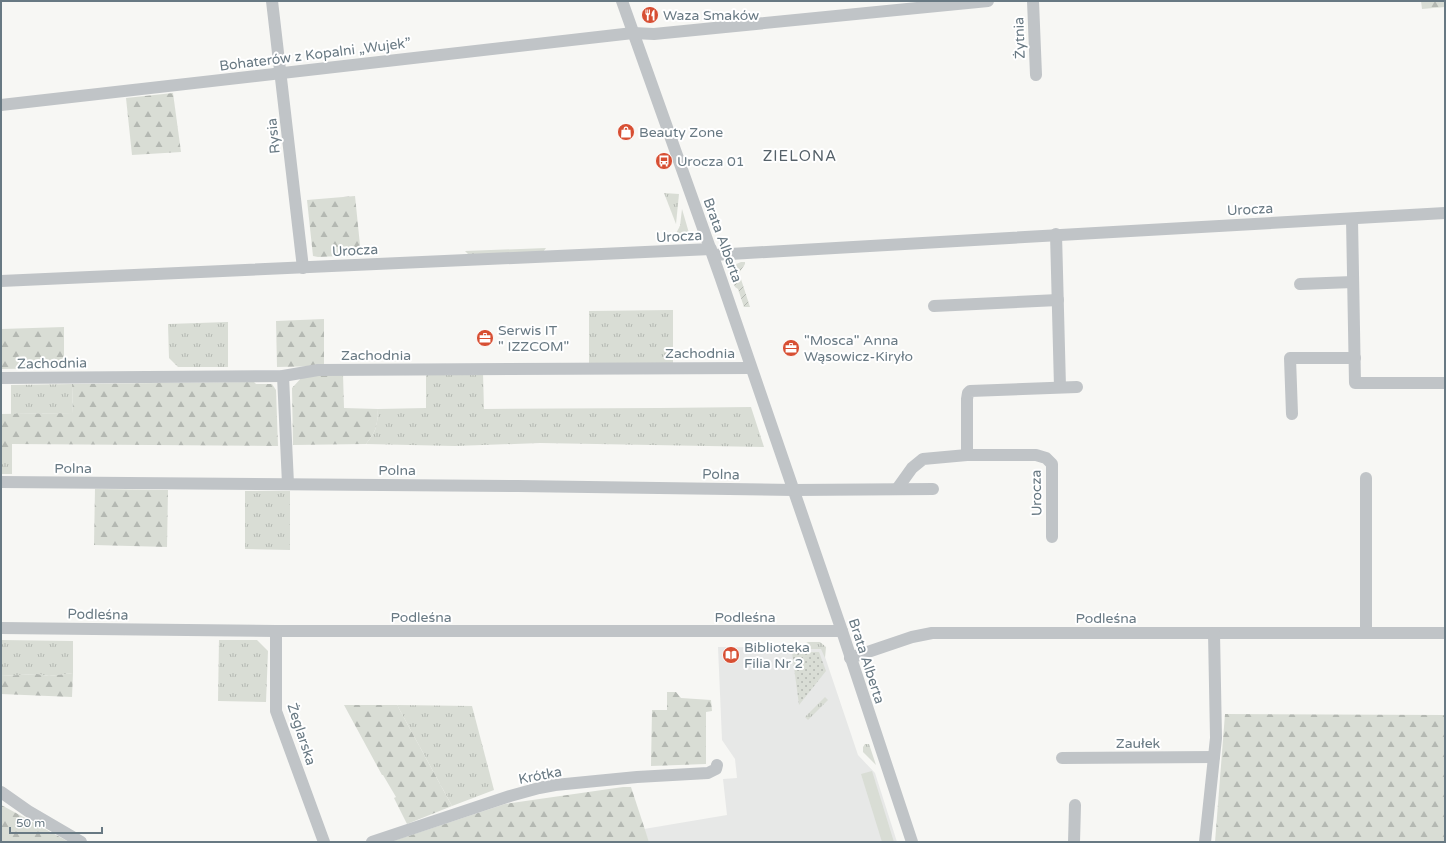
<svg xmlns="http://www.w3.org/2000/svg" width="1446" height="843" viewBox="0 0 1446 843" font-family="'Varela Round',sans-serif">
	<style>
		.built { fill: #e7e8e7 }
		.grass { fill: url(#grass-tufts) }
		.forest { fill: url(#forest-firs) }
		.park { fill: url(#park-dots) }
		.garden { fill: url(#garden-furrows) }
		.pitch { fill: #d9ddd5 }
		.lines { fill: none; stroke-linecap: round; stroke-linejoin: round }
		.minor { stroke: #c0c4c7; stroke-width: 12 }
		.labels { text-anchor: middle; stroke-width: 4; stroke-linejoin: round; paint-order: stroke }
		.poi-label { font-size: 14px; fill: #687983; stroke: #fff; text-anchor: start }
		.street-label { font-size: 14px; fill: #687983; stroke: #fff }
		.neighbourhood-label { font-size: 15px; letter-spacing: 1px; fill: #556169; stroke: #fff }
	</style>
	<defs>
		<pattern id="grass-tufts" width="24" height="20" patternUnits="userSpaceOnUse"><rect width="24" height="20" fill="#d9ddd5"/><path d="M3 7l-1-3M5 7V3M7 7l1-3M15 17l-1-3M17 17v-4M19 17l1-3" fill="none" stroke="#b4b8b2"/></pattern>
		<pattern id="forest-firs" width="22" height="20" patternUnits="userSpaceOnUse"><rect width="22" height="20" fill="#d9ddd5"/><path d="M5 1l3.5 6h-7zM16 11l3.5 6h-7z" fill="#b4b8b2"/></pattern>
		<pattern id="park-dots" width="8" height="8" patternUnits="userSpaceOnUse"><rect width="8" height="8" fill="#d9ddd5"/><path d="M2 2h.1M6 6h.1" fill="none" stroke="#b4b8b2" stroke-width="1.8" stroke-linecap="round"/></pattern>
		<pattern id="garden-furrows" width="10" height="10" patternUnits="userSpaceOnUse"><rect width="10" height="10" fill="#d9ddd5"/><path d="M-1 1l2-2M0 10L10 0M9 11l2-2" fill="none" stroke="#b4b8b2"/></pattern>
	</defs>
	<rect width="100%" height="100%" fill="#f7f7f4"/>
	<path class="built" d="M718 647 822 648 858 755 875 773 897 842H649L644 829 727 815 723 779 737 778 735 759 722 740Z"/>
	<g class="grass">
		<path d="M664 193 679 194 676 224Z"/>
		<path d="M682 209 689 233 686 237H674L680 226Z"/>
		<path d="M546 248 543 252 469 255 465 251Z"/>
		<path d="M673 310V363L589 364V311Z"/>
		<path d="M228 322V367H178L169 358 168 324Z"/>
		<path d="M483 373 484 409 660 408 751 407 764 447 540 443 455 446 366 444C377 430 377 427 378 409L426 408V374Z"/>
		<path d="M72 384 73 413 11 414V385Z"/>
		<rect x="1" y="457" width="11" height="17"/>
		<path d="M245 491H290V550L245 549Z"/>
		<path d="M1 640 73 641V673L49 676 37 674 1 676Z"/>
		<path d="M219 640H257L268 651 266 702 218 701Z"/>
		<path d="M808 642H820L826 647 825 658 821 649H795Z"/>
		<path d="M825 697 828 700 808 720 805 717Z"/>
		<path d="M397 705 472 706 494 790 452 806Z"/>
		<path d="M865 744H869L876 765 863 752V747Z"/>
	</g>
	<g class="forest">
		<path d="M1421 1H1445V7L1422 9Z"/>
		<path d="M173 93 181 152 132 155 126 98Z"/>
		<path d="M355 196 361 255 318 257 313 256 307 200Z"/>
		<path d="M324 319V366L277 367 276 321Z"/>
		<path d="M64 327V368L1 369V329Z"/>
		<path d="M343 374 344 408 378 409C377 427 377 430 366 444L293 445 292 388 304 375Z"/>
		<path d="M254 382 256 384H272L276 390 278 446 12 444V457H1V414L73 413 72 384Z"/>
		<path d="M95 489 168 490 167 547 94 545Z"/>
		<path d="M73 673 72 697 1 694V676L37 674 49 676Z"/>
		<path d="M667 692H676L681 698 711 700 712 711 706 712V764L651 766 652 710H667Z"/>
		<path d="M344 705H397L452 806 407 824 394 798 396 797 383 775H382Z"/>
		<path d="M1225 714 1445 715V842H1215Z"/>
		<path d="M623 787H631L649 842H390L505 804Z"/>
		<path d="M1 805 5 807 69 842H1Z"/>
	</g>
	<path class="park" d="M792 652H819L826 671 799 705Z"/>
	<path class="garden" d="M741 262H745V264L739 273 750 307H744L738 289 735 287 730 273 732 266Z"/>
	<path class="pitch" d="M872 771 894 842H882L861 774Z"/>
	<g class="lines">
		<g class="minor">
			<path d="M272 1 303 268"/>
			<path d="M622 1 720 276 842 631 912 842"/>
			<path d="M1033 1 1036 75"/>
			<path d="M1 105 633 33 654 34 988 1"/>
			<path d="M1352 219 1355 383H1445"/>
			<path d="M1056 234 1060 387"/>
			<path d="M713 255 1445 213"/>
			<path d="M1 281 711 249"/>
			<path d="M1300 284 1353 282"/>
			<path d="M934 306 1058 300"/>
			<path d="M283 376 288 484"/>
			<path d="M1 378 283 376 318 370 751 368"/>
			<path d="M1292 414 1290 358H1355"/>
			<path d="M967 455V399L968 393 970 391 1077 387"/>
			<path d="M1 482 518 486 794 490 933 489"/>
			<path d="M897 489 912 468 923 459 967 455H1036L1046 458 1052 464V537"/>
			<path d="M1 628 276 631H842"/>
			<path d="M276 631V711L324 842"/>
			<path d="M1366 633V478"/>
			<path d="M850 658 912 637 932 633H1445"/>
			<path d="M1062 758 1214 757"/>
			<path d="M1 792 28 811 81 842"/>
			<path d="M372 842 510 796 539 788 555 785 637 777 708 773 716 769 717 765"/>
			<path d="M1074 842 1075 805"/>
			<path d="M1205 842 1216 738 1214 633"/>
		</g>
	</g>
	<defs>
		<g id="restaurant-disc" transform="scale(0.9)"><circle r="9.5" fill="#d74f33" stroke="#fff"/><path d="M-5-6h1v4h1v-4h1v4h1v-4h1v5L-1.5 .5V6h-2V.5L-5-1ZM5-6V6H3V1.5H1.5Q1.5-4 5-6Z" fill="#fff"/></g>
		<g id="shop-disc" transform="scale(0.9)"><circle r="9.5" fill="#d74f33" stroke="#fff"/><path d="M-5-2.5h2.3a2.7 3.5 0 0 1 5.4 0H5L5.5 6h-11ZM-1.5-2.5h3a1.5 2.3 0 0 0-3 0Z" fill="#fff"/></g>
		<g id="bus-disc" transform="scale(0.9)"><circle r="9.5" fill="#d74f33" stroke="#fff"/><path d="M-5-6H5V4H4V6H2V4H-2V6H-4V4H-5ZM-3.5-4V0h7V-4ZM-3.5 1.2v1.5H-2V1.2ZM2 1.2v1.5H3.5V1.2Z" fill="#fff"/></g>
		<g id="office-disc" transform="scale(0.9)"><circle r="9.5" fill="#d74f33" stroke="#fff"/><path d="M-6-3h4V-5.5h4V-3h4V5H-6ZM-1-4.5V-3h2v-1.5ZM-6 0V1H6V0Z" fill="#fff"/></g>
		<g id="library-disc" transform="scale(0.9)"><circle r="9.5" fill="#d74f33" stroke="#fff"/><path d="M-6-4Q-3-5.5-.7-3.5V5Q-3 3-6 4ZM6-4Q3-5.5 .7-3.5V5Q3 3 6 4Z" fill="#fff"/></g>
	</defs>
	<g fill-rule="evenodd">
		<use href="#restaurant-disc" x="650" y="15"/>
		<use href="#shop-disc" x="626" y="132"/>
		<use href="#bus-disc" x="664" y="161"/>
		<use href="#office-disc" x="485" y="338"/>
		<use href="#office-disc" x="791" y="348"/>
		<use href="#library-disc" x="731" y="655"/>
	</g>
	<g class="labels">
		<g class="poi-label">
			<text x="663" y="20">Waza Smaków</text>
			<text x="639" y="137">Beauty Zone</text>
			<text x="677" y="166">Urocza 01</text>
			<text x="498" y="335">Serwis IT<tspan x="498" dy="16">" IZZCOM"</tspan></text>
			<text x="804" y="345">"Mosca" Anna<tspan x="804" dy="16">Wąsowicz-Kiryło</tspan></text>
			<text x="744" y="652">Biblioteka<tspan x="744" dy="16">Filia Nr 2</tspan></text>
		</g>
		<g class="street-label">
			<text transform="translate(1019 38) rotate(-92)" y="5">Żytnia</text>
			<text transform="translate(315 54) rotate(-7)" y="5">Bohaterów z Kopalni „Wujek”</text>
			<text transform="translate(273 136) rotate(-96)" y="5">Rysia</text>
			<text transform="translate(1250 209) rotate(-3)" y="5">Urocza</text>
			<text transform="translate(679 236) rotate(-3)" y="5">Urocza</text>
			<text transform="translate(723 240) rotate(70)" y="5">Brata Alberta</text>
			<text transform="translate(355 250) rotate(-3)" y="5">Urocza</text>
			<text x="700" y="358">Zachodnia</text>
			<text x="376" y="360">Zachodnia</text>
			<text transform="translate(52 363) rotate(-1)" y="5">Zachodnia</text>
			<text x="73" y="473">Polna</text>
			<text x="397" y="475">Polna</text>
			<text transform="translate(721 474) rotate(1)" y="5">Polna</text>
			<text transform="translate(1036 493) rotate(-91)" y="5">Urocza</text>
			<text transform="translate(98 614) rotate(1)" y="5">Podleśna</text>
			<text x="421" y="622">Podleśna</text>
			<text x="745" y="622">Podleśna</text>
			<text x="1106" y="623">Podleśna</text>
			<text transform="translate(867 661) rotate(72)" y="5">Brata Alberta</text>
			<text transform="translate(302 734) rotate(72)" y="5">Żeglarska</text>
			<text x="1138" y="748">Zaułek</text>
			<text transform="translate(540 775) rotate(-11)" y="5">Krótka</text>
		</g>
		<g class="neighbourhood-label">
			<text x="800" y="161">ZIELONA</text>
		</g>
	</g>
	<rect width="1446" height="843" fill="none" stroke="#687983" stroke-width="4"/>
	<path d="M10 827v6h92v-6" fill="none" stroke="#687983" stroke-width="2"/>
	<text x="16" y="827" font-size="12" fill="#687983" stroke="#ffffff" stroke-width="3" paint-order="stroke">50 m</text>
</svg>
